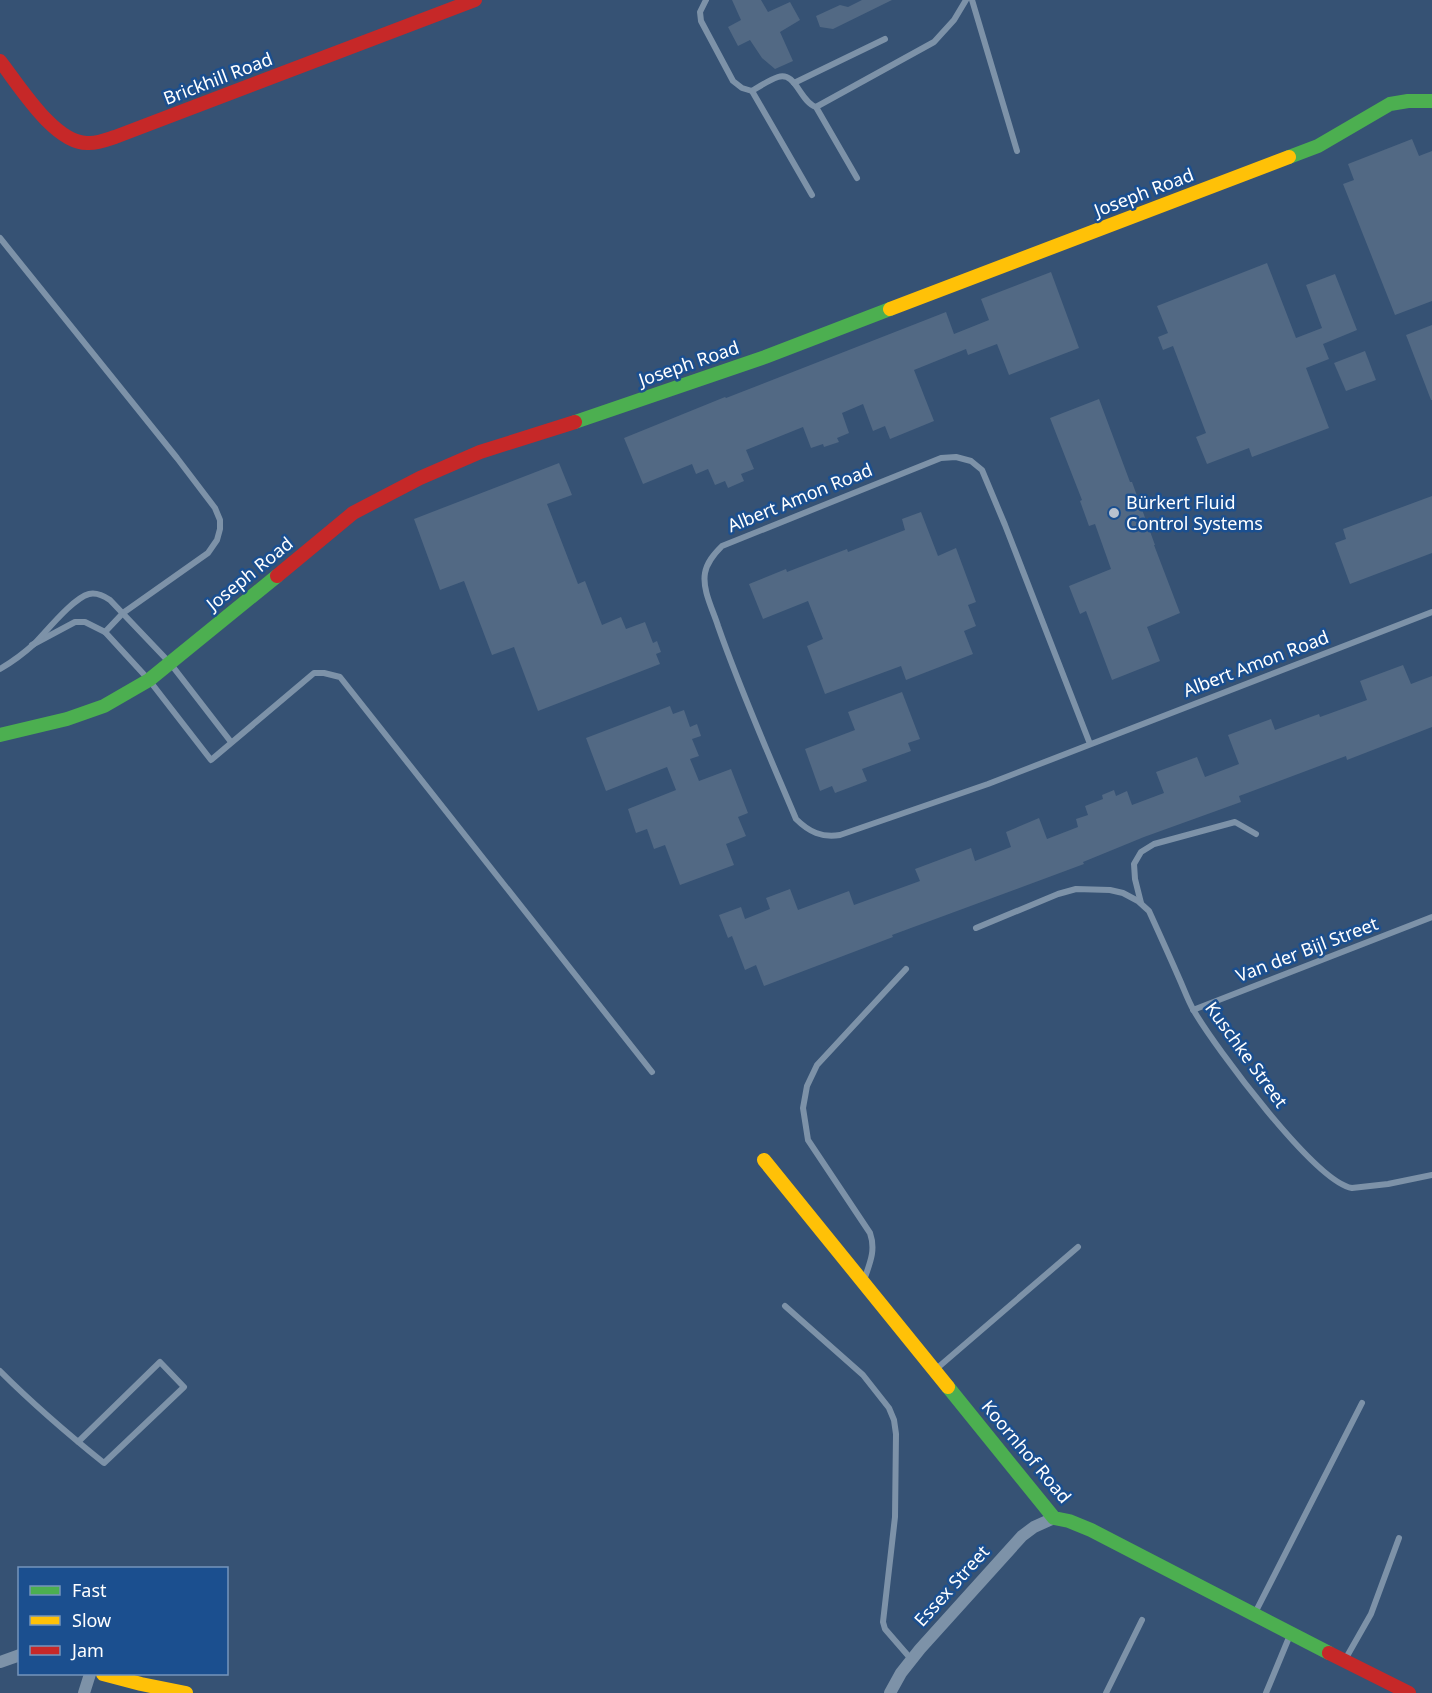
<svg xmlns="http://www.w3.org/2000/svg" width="1432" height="1693" viewBox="0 0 1432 1693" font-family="'Noto Sans',sans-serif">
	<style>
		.building { fill: #526984 }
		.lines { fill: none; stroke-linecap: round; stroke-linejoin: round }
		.lane { stroke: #7d92a8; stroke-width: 6 }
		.street { stroke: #7d92a8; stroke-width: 12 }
		.fast { stroke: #4caf50; stroke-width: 14 }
		.slow { stroke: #ffc107; stroke-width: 14 }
		.jam { stroke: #c62828; stroke-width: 14 }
		.poi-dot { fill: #b9c2ce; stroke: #1b4f8f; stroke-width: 2 }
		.labels { text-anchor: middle; stroke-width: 5; stroke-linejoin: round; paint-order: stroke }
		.street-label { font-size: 18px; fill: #fff; stroke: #1b4f8f }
		.poi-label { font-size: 18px; fill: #fff; stroke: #1b4f8f; text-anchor: start }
	</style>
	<rect width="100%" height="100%" fill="#365274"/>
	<g class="building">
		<path d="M732 0H761L768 12 790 2 800 20 780 32 793 61 775 69 762 58 750 40 738 46 728 27 741 20Z"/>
		<path d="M862 0H892L833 29 820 27 816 16 840 5 848 7Z"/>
		<path d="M1412 139 1419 156 1432 151V301L1395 315 1343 184 1354 180 1348 164Z"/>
		<path d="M1267 263 1296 338 1322 328 1306 285 1335 274 1357 330 1323 344 1329 359 1306 368 1329 428 1252 457 1249 448 1207 464 1196 437 1206 433 1173 346 1163 350 1158 337 1168 333 1157 306Z"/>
		<path d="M1051 272 1079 348 1009 375 997 344 968 355 966 349 914 370 934 421 890 439 885 426 873 431 863 404 842 413 849 433 837 438 839 442 824 447 823 444 811 448 803 427 746 450 754 469 741 474 744 481 728 488 725 481 715 485 708 469 696 474 692 464 643 484 624 438 725 397 726 398 946 312 954 334 989 320 981 299Z"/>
		<path d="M1432 325V400H1431L1406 335Z"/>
		<path d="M1365 351 1376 380 1346 391 1334 363Z"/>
		<path d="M1099 399 1130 482H1132L1155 545H1154L1180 613 1147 627 1160 661 1112 680 1086 611 1080 614 1069 586 1111 569 1095 524 1089 526 1080 501 1082 500 1050 418Z"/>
		<path d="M559 463 572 495 547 504 578 584 585 581 602 625 621 617 626 629 645 622 653 643 657 641 661 652 656 654 660 664 538 711 514 647 492 655 464 581 440 590 414 519Z"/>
		<path d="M1432 496V553L1350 584 1335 543 1346 539 1343 529Z"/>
		<path d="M921 512 938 556 956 548 976 602 968 605 976 626 964 631 973 654 906 680 901 666 825 694 807 646 823 639 808 601 763 619 749 584 786 569 787 572 847 549 848 552 905 530 902 519Z"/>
		<path d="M1403 665 1411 684 1432 676V727L1347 760 1346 756 1239 796 1241 802 1144 837 1083 862 1084 864 892 935 893 937 764 986 756 965 745 970 732 936 728 938 719 915 741 907 745 919 770 909 766 898 790 889 798 910 849 891 854 905 920 881 915 869 971 848 975 861 1011 847 1006 832 1039 818 1047 839 1078 827 1076 819 1088 815 1085 806 1103 799 1102 795 1114 790 1116 796 1127 791 1132 805 1164 793 1156 772 1197 757 1205 777 1239 764 1228 735 1271 719 1275 730 1319 714 1320 717 1367 700 1360 681Z"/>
		<path d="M902 692 920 739 908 743 911 751 862 769 867 781 835 793 832 786 820 791 805 749 855 730 848 712Z"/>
		<path d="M670 706 673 714 684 710 690 727 697 724 701 736 692 739 699 756 690 759 699 781 731 769 748 813 738 817 746 836 726 844 734 865 680 885 665 845 654 849 647 829 636 833 628 809 676 790 667 767 606 791 586 738Z"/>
	</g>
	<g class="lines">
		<g class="lane">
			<path d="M706 0 700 12 701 21 733 81 742 88 752 91C760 86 769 80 778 77 796 71 800 102 816 107L934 42 954 20 966 0"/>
			<path d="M972 0 1017 151"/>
			<path d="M794 83 885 39"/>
			<path d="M752 91 812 195"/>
			<path d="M816 107 857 178"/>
			<path d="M0 238 177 458 215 508 220 520V529L217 540 208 553 123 613 105 632"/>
			<path d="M32 645 75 622H85L105 632 149 680 211 760 314 673H324L340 677 652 1072"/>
			<path d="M0 669C12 662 23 654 34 644 46 632 73 598 89 594 97 592 104 596 110 600L170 663 231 742"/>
			<path d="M1090 744 1005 525 982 470 971 461 956 457 941 458 722 546C714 554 707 562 705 573 702 590 713 610 718 626 741 692 769 755 796 819 809 832 822 838 840 835L988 784 1432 612"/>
			<path d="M1141 903 1135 879 1134 864 1141 852 1154 844 1235 822 1256 834"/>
			<path d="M976 928 1058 894 1076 889 1110 890 1123 893 1138 901 1149 911C1159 933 1169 955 1179 978 1184 989 1188 1001 1194 1011 1215 1047 1315 1182 1352 1188L1388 1184 1432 1175"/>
			<path d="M1193 1010 1432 917"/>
			<path d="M864 1280C870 1263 876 1250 870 1233L808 1140 803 1108 807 1086 817 1065 906 969"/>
			<path d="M785 1306 863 1375 889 1408 894 1420 896 1434 895 1517 883 1622 885 1629 911 1659"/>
			<path d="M935 1370 1078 1247"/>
			<path d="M0 1371C33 1404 68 1434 104 1463L184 1387 160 1362 78 1442"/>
			<path d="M1254 1615 1362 1403"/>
			<path d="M1346 1658 1371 1614 1399 1538"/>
			<path d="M1106 1693 1142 1620"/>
			<path d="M1266 1693 1290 1635"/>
		</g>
		<g class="street">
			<path d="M0 1662 20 1655"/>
			<path d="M84 1693 90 1674"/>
			<path d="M890 1693 901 1673 920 1649 1022 1536 1034 1527 1054 1518"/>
		</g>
		<g class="fast">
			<path d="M1289 157 1318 146 1390 104 1408 101H1432"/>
			<path d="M575 422 765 357 890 309"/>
			<path d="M0 735 67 719 104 706 149 680 277 576"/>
			<path d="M948 1387 1054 1518 1069 1521 1091 1530 1329 1653"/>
		</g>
		<g class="slow">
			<path d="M890 309 1289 157"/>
			<path d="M764 1160 948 1387"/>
			<path d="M103 1674 141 1684 186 1693"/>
		</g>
		<g class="jam">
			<path d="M0 61C19 85 54 143 87 143 97 144 106 140 115 137L475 0"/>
			<path d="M277 576 353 513 420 478 480 452 575 422"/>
			<path d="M1329 1653 1409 1693"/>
		</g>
	</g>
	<circle class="poi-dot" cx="1114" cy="513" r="6"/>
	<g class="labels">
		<g class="street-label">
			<text transform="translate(218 79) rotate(-21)" y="6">Brickhill Road</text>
			<text transform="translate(1144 193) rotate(-21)" y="6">Joseph Road</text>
			<text transform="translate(689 364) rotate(-19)" y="6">Joseph Road</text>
			<text transform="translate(800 498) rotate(-22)" y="6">Albert Amon Road</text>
			<text transform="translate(250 574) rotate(-39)" y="6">Joseph Road</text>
			<text transform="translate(1256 664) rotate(-21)" y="6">Albert Amon Road</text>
			<text transform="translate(1307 950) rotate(-21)" y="6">Van der Bijl Street</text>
			<text transform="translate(1246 1055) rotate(54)" y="6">Kuschke Street</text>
			<text transform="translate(1026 1452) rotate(50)" y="6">Koornhof Road</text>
			<text transform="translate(952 1586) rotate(-48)" y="6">Essex Street</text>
		</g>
		<g class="poi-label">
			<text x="1126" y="509">Bürkert Fluid<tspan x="1126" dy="21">Control Systems</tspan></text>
		</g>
	</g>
	<rect x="18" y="1567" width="210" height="108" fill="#1b4f8f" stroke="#7695bc" stroke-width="1.5"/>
	<rect x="30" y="1586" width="30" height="9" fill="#4caf50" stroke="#7695bc" stroke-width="1.5"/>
	<text x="72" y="1597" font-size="18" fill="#ffffff">Fast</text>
	<rect x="30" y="1616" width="30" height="9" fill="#ffc107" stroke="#7695bc" stroke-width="1.5"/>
	<text x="72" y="1627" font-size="18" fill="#ffffff">Slow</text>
	<rect x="30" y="1646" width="30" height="9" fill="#c62828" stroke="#7695bc" stroke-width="1.5"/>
	<text x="72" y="1657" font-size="18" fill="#ffffff">Jam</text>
</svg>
